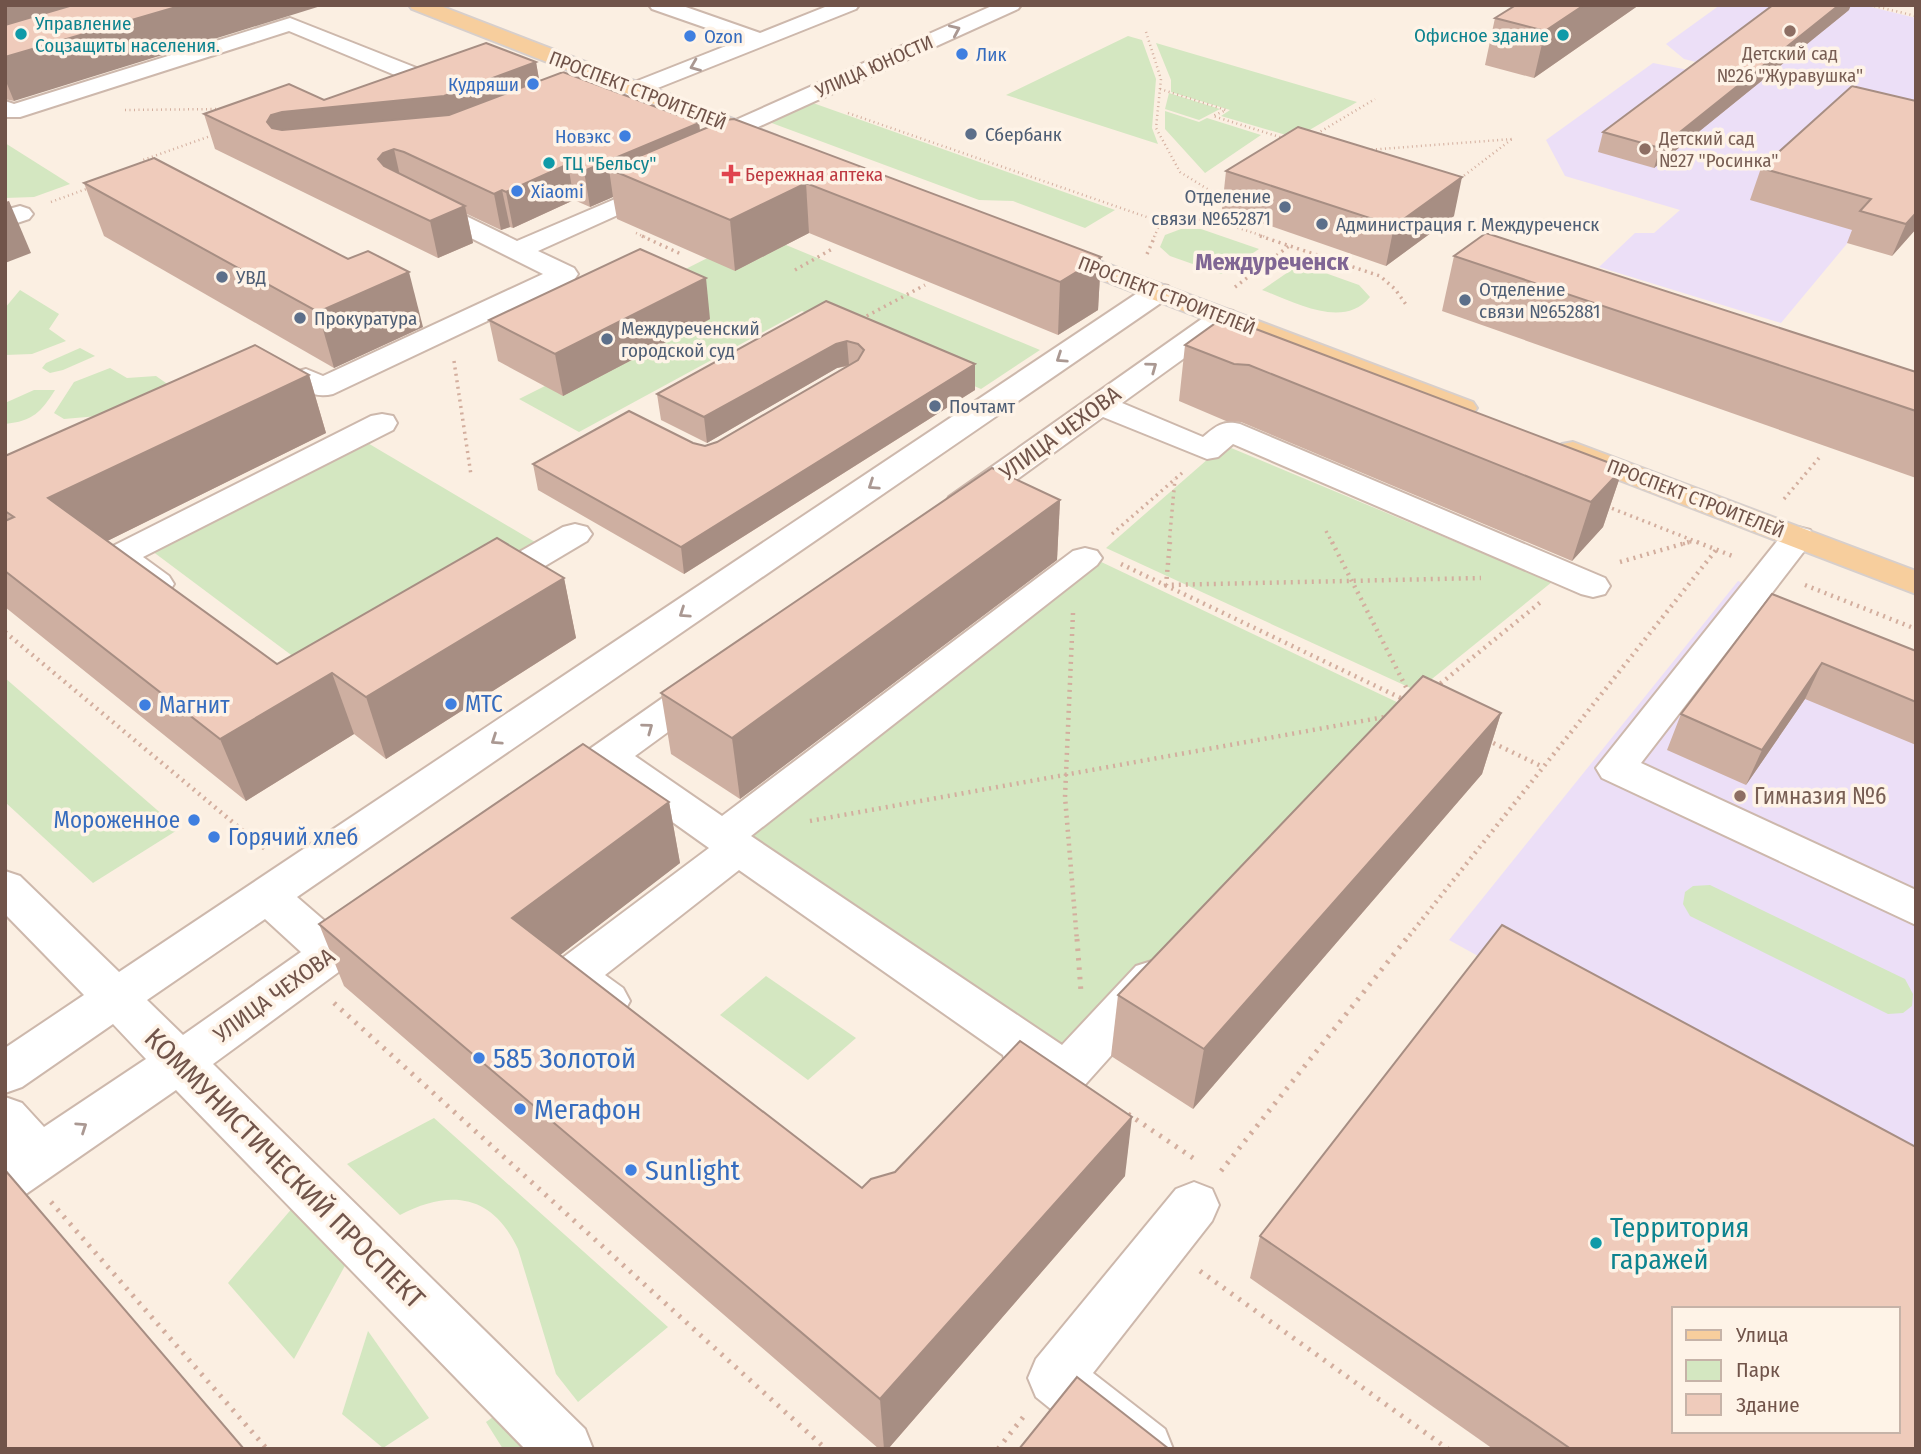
<svg xmlns="http://www.w3.org/2000/svg" width="1921" height="1454" viewBox="0 0 1921 1454" font-family="'Fira Sans Condensed',sans-serif">
	<style>
		.education { fill: #ecdff7 }
		.green { fill: #d4e7c1 }
		.lines { fill: none; stroke-linecap: round; stroke-linejoin: round }
		.minor-casing { stroke: #cdb8ac; stroke-width: 4 }
		.major-casing { stroke: #d7cfcc; stroke-width: 4 }
		.path-far3 { stroke: #d3ae9e; stroke-width: 2.5; stroke-dasharray: 1 3.5; stroke-linecap: butt }
		.path-far2 { stroke: #d3ae9e; stroke-width: 3.5; stroke-dasharray: 2 4.5; stroke-linecap: butt }
		.path-far1 { stroke: #d3ae9e; stroke-width: 4.5; stroke-dasharray: 2 5; stroke-linecap: butt }
		.path { stroke: #d3ae9e; stroke-width: 5; stroke-dasharray: 2.5 7; stroke-linecap: butt }
		.minor { fill: #fff; fill-rule: evenodd }
		.major { fill: #f7ce9d; fill-rule: evenodd }
		.wall { fill: #ceafa1 }
		.shaded-wall { fill: #a78e83 }
		.building { fill: #efcbbb; stroke: #a78e83; stroke-width: 2; fill-rule: evenodd }
		.oneway { stroke: #aa9892 }
		.education-dot { fill: #8d6e63; stroke: #fef3e7; stroke-width: 2.5 }
		.culture-dot { fill: #0f9aa8; stroke: #fef3e7; stroke-width: 2.5 }
		.shop-dot { fill: #3f7fe0; stroke: #fef3e7; stroke-width: 2.5 }
		.service-dot { fill: #5c6f8a; stroke: #fef3e7; stroke-width: 2.5 }
		.health-dot { fill: #e0444e; stroke: #fef3e7; stroke-width: 2.5 }
		.labels { text-anchor: middle; stroke-width: 7; stroke-linejoin: round; paint-order: stroke }
		.far-culture-label { font-size: 19px; fill: #0d838f; stroke: #fef3e7; text-anchor: start }
		.far-shop-label { font-size: 19px; fill: #366cbe; stroke: #fef3e7; text-anchor: start }
		.far-education-label { font-size: 19px; fill: #785e54; stroke: #fef3e7 }
		.far-street-label { font-size: 19px; fill: #71544a; stroke: #fef3e7 }
		.far-service-label { font-size: 19px; fill: #4e5e75; stroke: #fef3e7; text-anchor: start }
		.far-health-label { font-size: 19px; fill: #be3a42; stroke: #fef3e7; text-anchor: start }
		.street-label { font-size: 23px; fill: #71544a; stroke: #fef3e7 }
		.shop-label { font-size: 23px; fill: #366cbe; stroke: #fef3e7; text-anchor: start }
		.education-label { font-size: 23px; fill: #785e54; stroke: #fef3e7; text-anchor: start }
		.far-district-label { font-size: 24px; font-weight: bold; fill: #806694; stroke: #fef3e7 }
		.near-shop-label { font-size: 28px; fill: #366cbe; stroke: #fef3e7; text-anchor: start }
		.near-street-label { font-size: 28px; fill: #71544a; stroke: #fef3e7 }
		.near-culture-label { font-size: 28px; fill: #0d838f; stroke: #fef3e7; text-anchor: start }
	</style>
	<rect width="100%" height="100%" fill="#fbefe2"/>
	<g class="education">
		<path d="M1720 5H1863L1916 18V216H1870L1781 323 1599 267 1635 233H1654L1680 210 1565 176 1546 140 1653 63 1709 74 1716 67 1684 59 1666 44Z"/>
		<path d="M1738 581 1916 653V1198L1449 940Z"/>
	</g>
	<g class="green">
		<path d="M1128 36 1142 40 1156 79 1152 128 1158 144 1006 95Z"/>
		<path d="M1156 43 1357 102 1296 138 1221 116 1230 110 1171 92V80Z"/>
		<path d="M1169 93 1220 109 1199 120 1165 109Z"/>
		<path d="M813 103 1115 210 1085 228 1013 201 979 200 769 122Z"/>
		<path d="M1165 111 1199 122 1207 118 1261 135 1205 173 1165 129Z"/>
		<path d="M5 143 70 184 34 197 5 198Z"/>
		<path d="M1181 229H1201L1259 249 1221 274 1170 256 1160 247 1165 235Z"/>
		<path d="M757 233 1040 350 981 389 802 311 579 432 519 399 545 386 646 289Z"/>
		<path d="M1300 264 1359 285 1370 297C1343 330 1295 302 1262 290Z"/>
		<path d="M20 290 59 314 49 329 66 341 32 354 5 355V308Z"/>
		<path d="M80 348 95 356 63 370 50 373 42 368 46 363Z"/>
		<path d="M110 368 127 378 156 376 200 407 64 419 54 413 74 382Z"/>
		<path d="M34 390H55C41 412 33 421 5 424V403Z"/>
		<path d="M366 442 535 542 314 672 152 551Z"/>
		<path d="M1224 445 1552 582 1417 691 1106 548Z"/>
		<path d="M1095 559 1403 705 1060 1062 736 838Z"/>
		<path d="M5 678 179 829 93 883 5 802Z"/>
		<path d="M1710 885 1905 979 1913 994 1912 1006 1903 1013 1888 1014 1690 916 1683 904 1685 892 1693 886Z"/>
		<path d="M766 976 856 1038 808 1080 720 1015Z"/>
		<path d="M434 1118 668 1327 578 1402 556 1374 518 1249C492 1194 450 1189 400 1215L347 1164Z"/>
		<path d="M300 1199 353 1251 294 1359 228 1283Z"/>
		<path d="M368 1331 429 1418 383 1448 342 1414Z"/>
		<path d="M527 1393 558 1449H503L486 1422Z"/>
	</g>
	<g class="lines">
		<g class="minor-casing">
			<g id="minor">
				<path d="M649 5H680L760 33 830 5H859L856 9 635 97 627 95 624 90 627 85 741 40 652 9Z"/>
				<path d="M994 5H1021L1018 9 745 133H729L725 128 729 123Z"/>
				<path d="M290 18 447 80 450 85 447 90H431L289 31 20 117H5V101L14 104Z"/>
				<path d="M662 179 671 181 674 186 671 191 538 251 574 268 578 274 574 280 333 394C316 398 301 392 291 378L295 372 306 369 323 376 543 274 413 209 409 204 413 199 422 196 431 199 517 241Z"/>
				<path d="M20 206 29 209 33 214 29 219 5 227V210Z"/>
				<path d="M1158 284 1168 286 1172 292 1168 298 297 897 334 929C354 914 364 903 389 911L396 923 389 935 213 1064 585 1429 593 1449H525L176 1090 23 1196 5 1202V1097L22 1103 44 1127 146 1059 113 1024 22 1087 5 1093V1048L84 995 5 914V871L20 876 119 972 1148 286ZM265 919 301 952 183 1035 147 1000Z"/>
				<path d="M1223 309 1233 311 1237 317 1233 323 1122 403 1203 437C1216 426 1223 420 1240 424L1605 578 1610 586 1605 594 1593 597 1581 594 1233 444 1218 457 1207 459 1103 417 973 511 961 514 949 511 945 504 949 497 1213 311Z"/>
				<path d="M382 414 393 416 397 423 393 430 143 557 169 576 174 584 169 592C145 598 116 576 102 556L107 549 371 416Z"/>
				<path d="M575 524 587 527 592 534 587 541 498 594 486 597 474 594 469 586 474 578 563 527Z"/>
				<path d="M1798 527 1810 530 1815 537 1641 763 1916 890V925L1602 778 1596 768 1786 530Z"/>
				<path d="M1085 548 1097 551 1102 558 1097 565 751 836 1062 1045 1136 966 1152 961 1168 966 1174 979 1168 992 1083 1087C1059 1095 1051 1088 1031 1074L1025 1076 1008 1071 1003 1055 739 870 605 975 623 988 630 1001 623 1014C619 1015 611 1019 607 1019 589 1019 558 990 551 975L557 962 709 848 608 776 588 784 574 780 568 770 574 760 694 676 707 673 720 676 726 685 720 694 635 756 722 816 1073 551Z"/>
				<path d="M1194 1182 1212 1189 1219 1205 1212 1221 1093 1373 1165 1429 1173 1449H1100L1036 1397 1028 1378 1036 1359 1176 1189Z"/>
			</g>
		</g>
		<g class="major-casing">
			<g id="major">
				<path d="M409 5H438L777 136 781 141 777 146H761L412 9Z"/>
				<path d="M1054 244 1473 402 1477 408 1473 414 1462 417 1451 414 1045 258 1041 252 1045 246Z"/>
				<path d="M1573 442 1916 571V594L1562 458 1557 451 1562 444Z"/>
			</g>
		</g>
		<g class="path-far3">
			<path d="M1870 5 1916 16"/>
			<path d="M1146 32 1161 79 1156 128 1180 172 1217 195"/>
			<path d="M1160 89 1226 110 1213 116 1286 139"/>
			<path d="M125 110 222 109"/>
			<path d="M848 113 1161 222 1211 219 1266 237"/>
			<path d="M1313 136 1375 99"/>
			<path d="M1367 150 1513 139"/>
			<path d="M138 167 143 160 216 134"/>
			<path d="M1457 181 1512 139"/>
			<path d="M51 202 89 188"/>
			<path d="M636 233 645 237"/>
			<path d="M1154 237 1161 222"/>
		</g>
		<g class="path-far2">
			<path d="M642 236 683 255"/>
			<path d="M1260 236 1380 276 1395 289 1407 306"/>
			<path d="M1147 254 1155 236"/>
			<path d="M795 270 834 248"/>
			<path d="M1235 287 1289 246"/>
			<path d="M861 319 925 285"/>
			<path d="M454 361 471 475"/>
			<path d="M1784 499 1819 458"/>
			<path d="M1606 506 1702 544"/>
			<path d="M1326 531 1333 544"/>
			<path d="M1112 534 1182 473"/>
			<path d="M1169 544 1175 479"/>
			<path d="M1683 544 1693 541"/>
		</g>
		<g class="path-far1">
			<path d="M1170 542 1166 585 1481 578"/>
			<path d="M1332 542 1410 695"/>
			<path d="M1697 542 1735 557"/>
			<path d="M1620 562 1689 542"/>
			<path d="M1121 564 1407 701"/>
			<path d="M1805 585 1916 629"/>
			<path d="M1073 613 1065 797 1077 941"/>
			<path d="M5 632 265 849"/>
			<path d="M1435 688 1542 601"/>
			<path d="M1487 740 1543 767"/>
			<path d="M810 821 1390 716"/>
			<path d="M1405 941 1716 550"/>
		</g>
		<g class="path">
			<path d="M1077 939 1081 992"/>
			<path d="M334 1003 826 1449"/>
			<path d="M1128 1114 1196 1160"/>
			<path d="M1221 1171 1406 939"/>
			<path d="M51 1202 267 1449"/>
			<path d="M1200 1271 1448 1449"/>
			<path d="M998 1449 1024 1416"/>
		</g>
		<use href="#minor" class="minor"/>
		<use href="#major" class="major"/>
	</g>
	<g class="wall">
		<path d="M5 5 14 101 5 99Z"/>
		<path d="M1516 5H1639L1534 78 1485 65 1495 18Z"/>
		<path d="M1849 10 1654 168 1598 152 1603 132Z"/>
		<path d="M536 62 539 81 699 123 700 131 1101 257 1098 310 1058 335 809 233 735 271 617 219 613 197 590 207 574 200 513 228 510 227 501 230 467 214 473 243 438 258 215 149 204 114 324 100Z"/>
		<path d="M1852 86 1916 229 1892 256 1847 243 1852 230 1750 200 1761 168Z"/>
		<path d="M1226 171 1454 216 1386 266 1222 209Z"/>
		<path d="M84 183 423 327 334 368 104 236Z"/>
		<path d="M1454 256 1916 372V478L1442 311Z"/>
		<path d="M826 301 975 364V390L684 574 538 490 533 464 693 443 705 446 717 442 849 366 837 368 707 443 661 420 657 394Z"/>
		<path d="M710 319 563 396 498 361 489 320Z"/>
		<path d="M1185 345 1623 468 1603 527 1572 561 1241 422 1226 421 1179 401Z"/>
		<path d="M309 375 326 433 107 541 277 664 564 578 576 638 386 759 354 734 246 801 5 607V456Z"/>
		<path d="M1060 500 1057 560 740 799 671 754 661 693Z"/>
		<path d="M1772 594 1916 651V745L1805 699 1746 785 1667 750 1681 714Z"/>
		<path d="M1501 713 1482 774 1193 1109 1111 1056 1118 995Z"/>
		<path d="M669 802 680 863 560 955 862 1188 1125 1176 888 1449H879L344 986 319 924Z"/>
		<path d="M1260 1236 1916 1449H1493L1250 1278Z"/>
	</g>
	<g class="shaded-wall">
		<path d="M12 5H159L5 52V7Z"/>
		<path d="M183 5H324L14 101 5 79V57Z"/>
		<path d="M1584 5H1639L1534 78 1545 31Z"/>
		<path d="M1839 5H1851L1849 10 1654 168 1660 148Z"/>
		<path d="M536 62 542 96 281 150 267 122 271 115 282 112Z"/>
		<path d="M699 123 703 159 609 169 613 197 590 207 584 171Z"/>
		<path d="M394 149 402 185 392 188 378 159 383 153Z"/>
		<path d="M568 164 574 200 513 228 506 192Z"/>
		<path d="M1462 177 1454 216 1386 266 1394 226Z"/>
		<path d="M806 183 809 233 735 271 730 220Z"/>
		<path d="M502 190 510 227 501 230 494 194Z"/>
		<path d="M9 201 31 253 5 263V202Z"/>
		<path d="M465 206 473 243 438 258 430 221Z"/>
		<path d="M1916 213V229L1892 256 1906 224Z"/>
		<path d="M1101 257 1098 310 1058 335 1060 282Z"/>
		<path d="M409 272 423 327 334 368 318 312Z"/>
		<path d="M706 278 710 319 563 396 555 354Z"/>
		<path d="M847 341 849 365 837 368 707 443 704 417 836 344Z"/>
		<path d="M975 364V390L684 574 681 547Z"/>
		<path d="M309 375 326 433 75 557 48 498Z"/>
		<path d="M1623 468 1603 527 1572 561 1591 502Z"/>
		<path d="M1060 500 1057 560 740 799 732 738Z"/>
		<path d="M564 578 576 638 386 759 366 697Z"/>
		<path d="M1822 663 1805 699 1746 785 1762 750Z"/>
		<path d="M332 673 354 734 246 801 220 739Z"/>
		<path d="M1501 713 1482 774 1193 1109 1204 1049Z"/>
		<path d="M669 802 680 863 529 979 512 918Z"/>
		<path d="M1132 1117 1125 1176 888 1449H884L880 1399Z"/>
	</g>
	<g class="building">
		<path d="M73 5H183L5 57V25Z"/>
		<path d="M1516 5H1584L1545 31 1495 18Z"/>
		<path d="M1773 5H1839L1660 148 1603 132Z"/>
		<path d="M486 43 536 62 444 96 282 112 271 115 267 122 272 128 282 130 449 115 563 72 699 123 584 171 568 164 506 192 502 190 494 194 404 152 394 149 383 153 378 159 384 166 465 206 430 221 204 114 289 84 324 100Z"/>
		<path d="M1852 86 1916 101V213L1906 224 1860 211 1871 199 1761 168Z"/>
		<path d="M734 119 1101 257 1060 282 806 183 730 220 609 169 725 120Z"/>
		<path d="M1298 127 1462 177 1394 226 1226 171Z"/>
		<path d="M154 158 348 259 368 251 409 272 318 312 84 183Z"/>
		<path d="M1486 233 1916 372V411L1454 256Z"/>
		<path d="M640 249 706 278 555 354 489 320Z"/>
		<path d="M826 301 975 364 681 547 533 464 629 411 693 443 705 446 717 442 858 360 864 350 858 344 847 341 836 344 704 417 657 394Z"/>
		<path d="M1224 317 1623 468 1591 502 1249 365 1234 364 1185 345Z"/>
		<path d="M255 345 309 375 48 498 277 664 497 538 564 578 366 697 332 673 220 739 5 571V521L14 517 5 511V456Z"/>
		<path d="M992 468 1060 500 732 738 661 693Z"/>
		<path d="M1772 594 1916 651V702L1822 663 1762 750 1681 714Z"/>
		<path d="M1423 676 1501 713 1204 1049 1118 995Z"/>
		<path d="M583 744 669 802 512 918 862 1188 871 1179 895 1172 1020 1041 1132 1117 880 1399 319 924Z"/>
		<path d="M1502 925 1916 1147V1449H1571L1260 1236ZM1674 1309H1898V1431H1674Z"/>
		<path d="M5 1170 244 1449H5Z"/>
		<path d="M1077 1377 1169 1449H1019Z"/>
	</g>
	<defs><path id="oneway-chevron" d="M-2-3.5L2.5 0L-2 3.5" fill="none" stroke-width="1.6" stroke-linecap="round" stroke-linejoin="round" transform="scale(1.75)"/></defs>
	<g class="oneway">
		<use href="#oneway-chevron" transform="translate(955 30) rotate(-24)"/>
		<use href="#oneway-chevron" transform="translate(695 66) rotate(158)"/>
		<use href="#oneway-chevron" transform="translate(1061 358) rotate(146)"/>
		<use href="#oneway-chevron" transform="translate(1152 367) rotate(-36)"/>
		<use href="#oneway-chevron" transform="translate(873 485) rotate(146)"/>
		<use href="#oneway-chevron" transform="translate(684 613) rotate(146)"/>
		<use href="#oneway-chevron" transform="translate(648 728) rotate(-36)"/>
		<use href="#oneway-chevron" transform="translate(496 740) rotate(146)"/>
		<use href="#oneway-chevron" transform="translate(82 1127) rotate(-34)"/>
	</g>
	<g class="education-dot">
		<circle cx="1790" cy="31" r="7"/>
		<circle cx="1645" cy="149" r="7"/>
		<circle cx="1740" cy="796" r="7"/>
	</g>
	<g class="culture-dot">
		<circle cx="21" cy="34" r="7"/>
		<circle cx="1563" cy="35" r="7"/>
		<circle cx="549" cy="163" r="7"/>
		<circle cx="1596" cy="1243" r="7"/>
	</g>
	<g class="shop-dot">
		<circle cx="690" cy="36" r="7"/>
		<circle cx="962" cy="54" r="7"/>
		<circle cx="533" cy="84" r="7"/>
		<circle cx="625" cy="136" r="7"/>
		<circle cx="517" cy="191" r="7"/>
		<circle cx="451" cy="704" r="7"/>
		<circle cx="145" cy="705" r="7"/>
		<circle cx="194" cy="820" r="7"/>
		<circle cx="214" cy="837" r="7"/>
		<circle cx="479" cy="1058" r="7"/>
		<circle cx="520" cy="1109" r="7"/>
		<circle cx="631" cy="1170" r="7"/>
	</g>
	<g class="service-dot">
		<circle cx="971" cy="134" r="7"/>
		<circle cx="1285" cy="207" r="7"/>
		<circle cx="1322" cy="224" r="7"/>
		<circle cx="222" cy="277" r="7"/>
		<circle cx="1465" cy="300" r="7"/>
		<circle cx="300" cy="318" r="7"/>
		<circle cx="607" cy="339" r="7"/>
		<circle cx="935" cy="406" r="7"/>
	</g>
	<path class="health-dot" d="M727.5 163.5h7v7h7v7h-7v7h-7v-7h-7v-7h7z"/>
	<g class="labels">
		<g class="far-culture-label">
			<text x="35" y="30">Управление<tspan x="35" dy="22">Соцзащиты населения.</tspan></text>
			<text x="1549" y="42" text-anchor="end">Офисное здание</text>
			<text x="563" y="170">ТЦ "Бельсу"</text>
		</g>
		<g class="far-shop-label">
			<text x="704" y="43">Ozon</text>
			<text x="976" y="61">Лик</text>
			<text x="519" y="91" text-anchor="end">Кудряши</text>
			<text x="611" y="143" text-anchor="end">Новэкс</text>
			<text x="531" y="198">Xiaomi</text>
		</g>
		<g class="far-education-label">
			<text x="1790" y="60">Детский сад<tspan x="1790" dy="22">№26 "Журавушка"</tspan></text>
			<text x="1659" y="145" text-anchor="start">Детский сад<tspan x="1659" dy="22">№27 "Росинка"</tspan></text>
		</g>
		<g class="far-street-label">
			<text transform="translate(874 66) rotate(-24)" y="7">УЛИЦА ЮНОСТИ</text>
			<text transform="translate(638 90) rotate(21)" y="7">ПРОСПЕКТ СТРОИТЕЛЕЙ</text>
			<text transform="translate(1167 295) rotate(21)" y="7">ПРОСПЕКТ СТРОИТЕЛЕЙ</text>
			<text transform="translate(1696 498) rotate(21)" y="7">ПРОСПЕКТ СТРОИТЕЛЕЙ</text>
		</g>
		<g class="far-service-label">
			<text x="985" y="141">Сбербанк</text>
			<text x="1271" y="203" text-anchor="end">Отделение<tspan x="1271" dy="22">связи №652871</tspan></text>
			<text x="1336" y="231">Администрация г. Междуреченск</text>
			<text x="236" y="284">УВД</text>
			<text x="1479" y="296">Отделение<tspan x="1479" dy="22">связи №652881</tspan></text>
			<text x="314" y="325">Прокуратура</text>
			<text x="621" y="335">Междуреченский<tspan x="621" dy="22">городской суд</tspan></text>
			<text x="949" y="413">Почтамт</text>
		</g>
		<g class="far-health-label">
			<text x="745" y="181">Бережная аптека</text>
		</g>
		<g class="street-label">
			<text transform="translate(1060 433) rotate(-36)" y="8">УЛИЦА ЧЕХОВА</text>
			<text transform="translate(274 995) rotate(-36)" y="8">УЛИЦА ЧЕХОВА</text>
		</g>
		<g class="shop-label">
			<text x="465" y="712">МТС</text>
			<text x="159" y="713">Магнит</text>
			<text x="180" y="828" text-anchor="end">Мороженное</text>
			<text x="228" y="845">Горячий хлеб</text>
		</g>
		<g class="education-label">
			<text x="1754" y="804">Гимназия №6</text>
		</g>
		<g class="far-district-label">
			<text x="1272" y="270">Междуреченск</text>
		</g>
		<g class="near-shop-label">
			<text x="493" y="1068">585 Золотой</text>
			<text x="534" y="1119">Мегафон</text>
			<text x="645" y="1180">Sunlight</text>
		</g>
		<g class="near-street-label">
			<text transform="translate(285 1168) rotate(45)" y="10">КОММУНИСТИЧЕСКИЙ ПРОСПЕКТ</text>
		</g>
		<g class="near-culture-label">
			<text x="1610" y="1237">Территория<tspan x="1610" dy="32">гаражей</tspan></text>
		</g>
	</g>
	<rect width="1921" height="1454" fill="none" stroke="#71544a" stroke-width="14"/>
	<rect x="1672" y="1307" width="228" height="126" fill="#fef3e7" stroke="#c6b3a8" stroke-width="2"/>
	<rect x="1686" y="1330" width="35" height="10" fill="#f7ce9d" stroke="#c6b3a8" stroke-width="2"/>
	<text x="1736" y="1342" font-size="21" fill="#71544a">Улица</text>
	<rect x="1686" y="1360" width="35" height="21" fill="#d4e7c1" stroke="#c6b3a8" stroke-width="2"/>
	<text x="1736" y="1377" font-size="21" fill="#71544a">Парк</text>
	<rect x="1686" y="1394" width="35" height="21" fill="#efcbbb" stroke="#c6b3a8" stroke-width="2"/>
	<text x="1736" y="1412" font-size="21" fill="#71544a">Здание</text>
</svg>
